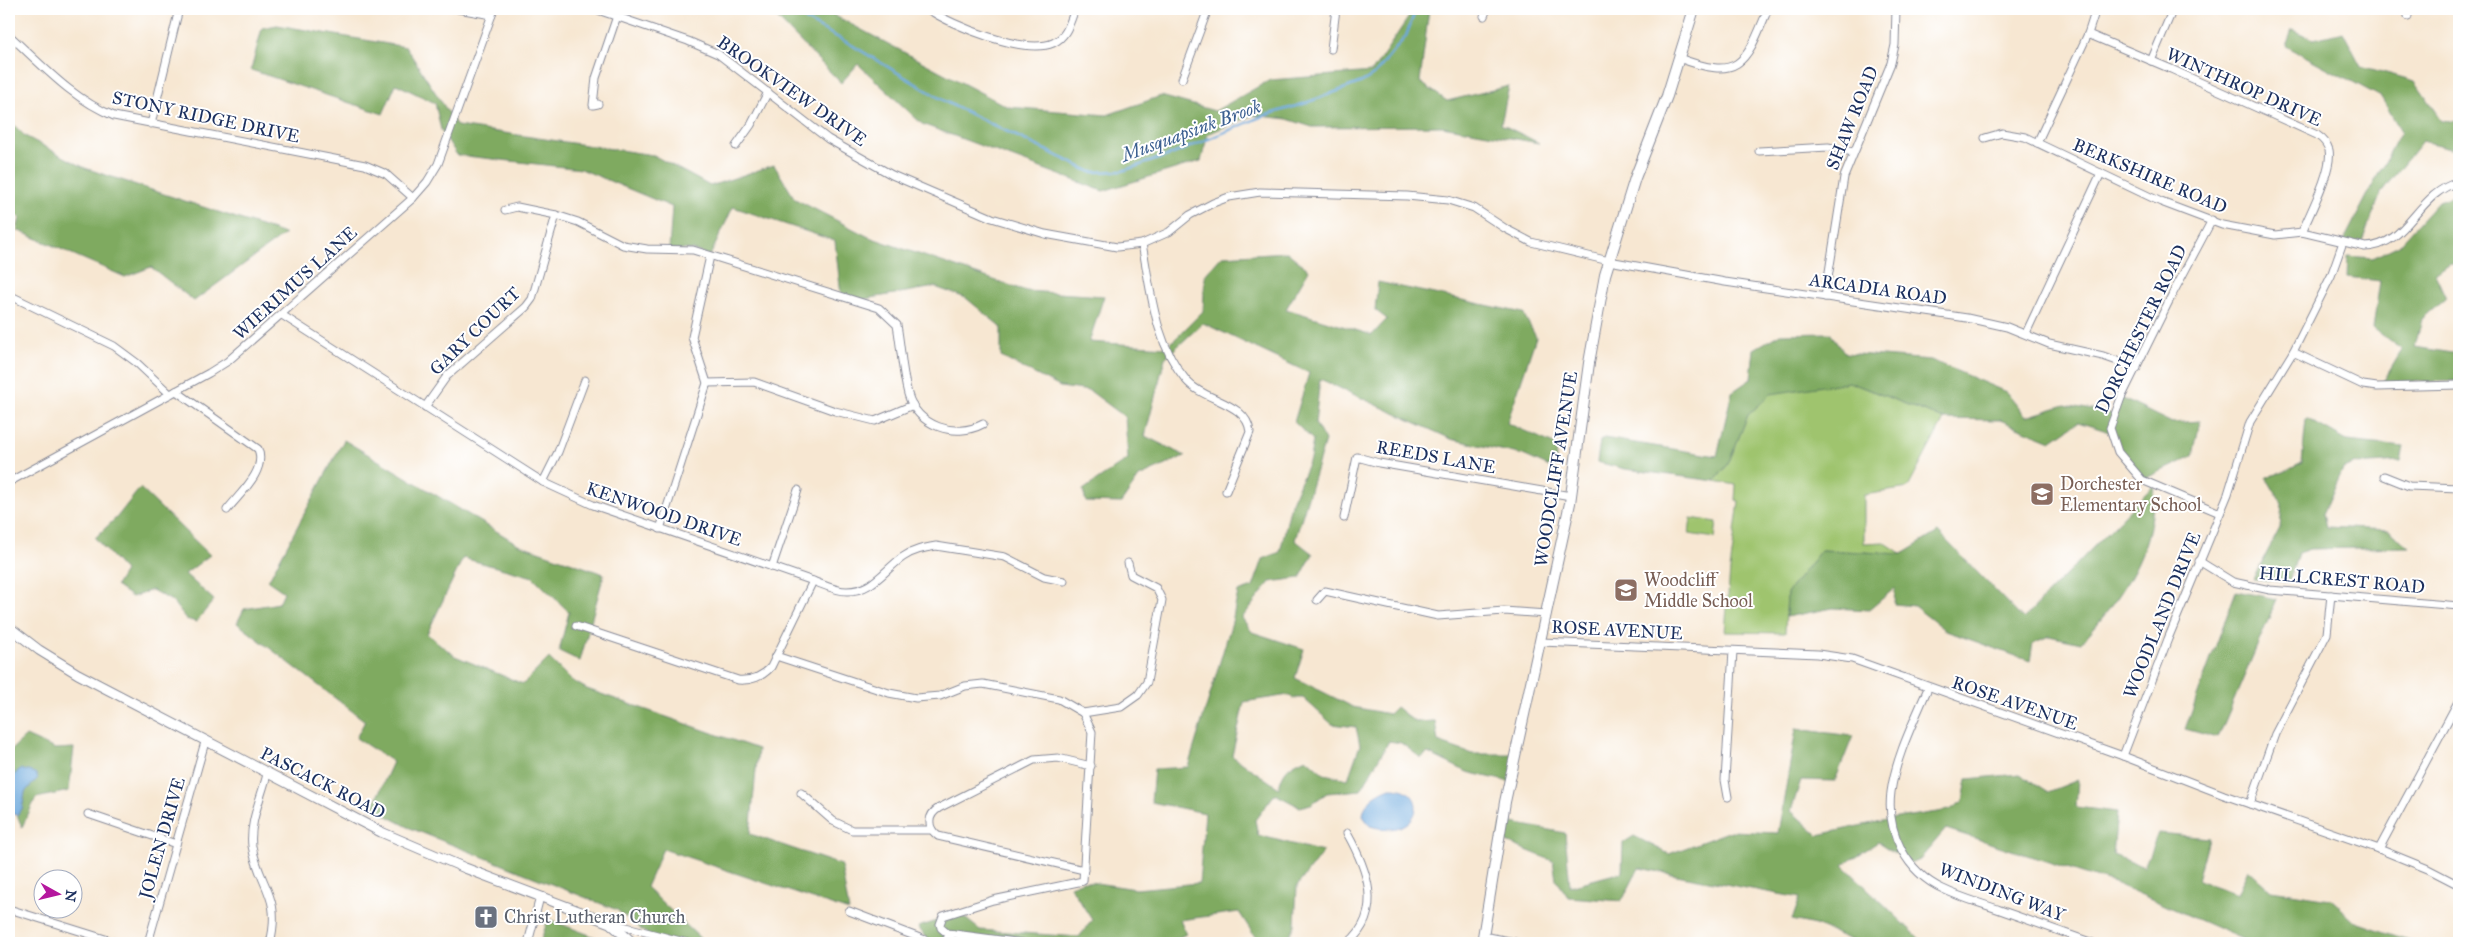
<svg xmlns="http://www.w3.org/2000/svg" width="2468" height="952" viewBox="0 0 2468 952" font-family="'IM FELL Great Primer',serif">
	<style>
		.green { fill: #9fc46e; stroke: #5d7a66 }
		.forest { fill: #7faa61; stroke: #4d6c60; fill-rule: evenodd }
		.water { fill: #6ba7dc; stroke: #436b9d }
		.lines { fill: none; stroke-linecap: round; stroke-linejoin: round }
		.stream { stroke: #6ba7dc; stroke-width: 2.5 }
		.minor-casing { stroke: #898b98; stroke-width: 9 }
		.tertiary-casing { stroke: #898b98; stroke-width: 11 }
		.secondary-casing { stroke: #898b98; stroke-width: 12 }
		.minor { stroke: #fff; stroke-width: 7 }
		.tertiary { stroke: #fff; stroke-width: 9 }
		.secondary { stroke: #fff; stroke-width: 10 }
		.labels { text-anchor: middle; stroke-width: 4; stroke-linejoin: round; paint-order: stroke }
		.street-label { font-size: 18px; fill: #1b2f5e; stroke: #fff }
		.education-label { font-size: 18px; fill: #785e54; stroke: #fff; text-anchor: start }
		.worship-label { font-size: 18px; fill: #5b616d; stroke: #fff; text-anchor: start }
		.water-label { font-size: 19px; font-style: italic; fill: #3b5f90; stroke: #fff }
	</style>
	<rect width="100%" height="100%" fill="#fff"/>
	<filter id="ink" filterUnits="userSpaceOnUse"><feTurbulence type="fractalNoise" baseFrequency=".02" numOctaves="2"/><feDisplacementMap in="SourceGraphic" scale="10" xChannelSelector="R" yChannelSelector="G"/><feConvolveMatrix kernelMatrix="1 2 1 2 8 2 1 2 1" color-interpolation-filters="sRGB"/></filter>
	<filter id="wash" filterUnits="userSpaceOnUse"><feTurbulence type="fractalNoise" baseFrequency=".0096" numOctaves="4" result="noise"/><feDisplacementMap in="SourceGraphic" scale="20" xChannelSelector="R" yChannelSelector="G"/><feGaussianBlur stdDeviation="1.12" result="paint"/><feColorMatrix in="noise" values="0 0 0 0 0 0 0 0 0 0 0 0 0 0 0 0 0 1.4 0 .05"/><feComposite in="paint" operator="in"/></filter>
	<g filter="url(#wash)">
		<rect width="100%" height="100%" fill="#f7e7d2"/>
		<g class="green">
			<path d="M1849 382 1944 419 1908 488 1864 495V543L1884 542 1902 554 1821 550 1787 593 1785 633 1725 632 1730 570 1739 501 1735 500 1736 485 1715 481 1728 464 1748 415 1771 393Z"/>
			<path d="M1691 518 1717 522 1715 538 1689 534Z"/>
		</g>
		<g class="forest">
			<path d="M763 9H822L1008 107 1107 115 1161 96 1215 111 1270 80 1372 72 1410 15 1411 9H1429L1420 82 1447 101 1509 86 1501 124 1539 143 1442 126 1312 127 1287 119 1253 115 1208 134 1201 161 1103 191 922 124 858 64 841 83 776 17Z"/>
			<path d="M277 25 406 47 457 126 653 155 710 186 774 165 795 199 869 237 1026 291 1104 296 1089 342 1167 347 1203 311 1205 275 1222 256 1287 252 1309 270 1286 309 1372 335 1387 319 1375 310 1378 282 1523 313 1536 337 1507 423 1558 446 1554 469 1523 455 1451 439 1320 379 1315 423 1325 441 1295 540 1313 554 1300 578 1270 582 1242 618 1252 632 1304 649 1295 678 1353 707 1389 714 1396 707 1415 722 1435 721 1438 742 1472 754H1516L1510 782 1467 772 1428 753 1421 758 1401 743 1389 741 1361 790 1327 793 1311 804 1300 807 1275 794 1255 820 1258 835 1323 852 1297 886 1295 925 1286 943H1259L1239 912 1180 920 1186 934 1168 943H930L918 927 960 914 980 930 1079 937 1092 920 1070 886 1083 881 1136 889 1199 883 1205 813 1151 802 1154 769 1188 767 1232 622 1238 592 1253 587 1263 559 1280 552 1291 504 1310 459 1313 440 1294 422 1309 373 1203 323 1165 358 1145 436 1185 456 1139 477 1121 503 1086 502 1083 490 1128 459 1125 417 1090 391 1060 387 1001 357V327L966 298 935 287 854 301 841 296 835 241 733 207 710 256 693 250 669 249 672 207 581 169 457 155 441 130 435 103 396 84 383 114 251 70 262 28ZM1289 695 1292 698H1303L1332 724 1356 727 1360 745 1348 779 1324 774 1306 758C1288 766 1283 770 1279 788L1232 756 1244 702Z"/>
			<path d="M2292 30 2314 39 2343 32 2361 66 2415 81 2442 120 2459 122V150L2422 141 2382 191 2360 246 2343 242 2401 131 2381 97 2286 46Z"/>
			<path d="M9 120 25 136 85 168 285 234 194 301 151 267 125 277 17 230 20 218 9 210Z"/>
			<path d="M2453 196 2459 209V266L2450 263 2435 274 2446 298 2422 319 2415 347 2459 354V381L2383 382 2402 350 2373 328 2380 281 2347 277 2348 256 2372 258 2399 245 2439 201Z"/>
			<path d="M1830 333 1845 353 1931 360 2006 392 2026 417 2065 405 2114 414 2121 398 2172 423 2200 421 2193 456 2142 480 2126 462 2110 432 2078 422 2051 441 2000 420 1944 419 1849 382 1771 394 1748 415 1728 464 1715 481 1625 469 1597 462 1600 441 1604 438 1717 456 1732 392 1751 379 1754 349 1780 334Z"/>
			<path d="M2306 418 2347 441 2404 447 2401 461 2356 464 2343 469 2323 514 2326 527 2389 530 2409 547 2310 549 2298 553 2289 582 2253 579 2280 528 2282 504 2266 477 2284 472 2302 463Z"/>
			<path d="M344 440 518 544 604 574 580 661 559 651 569 612 533 577 463 558 427 634 455 656 523 684 549 658 571 680 587 689 758 749 750 834 841 865 849 911 663 849 646 887 705 943H658L617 910 410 828 372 808 393 762 356 738 365 721 237 623 244 609 279 603 284 592 268 581Z"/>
			<path d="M2154 485C2153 500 2153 517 2149 531 2138 575 2110 610 2081 643L2049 636 2033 643 2030 661 1946 631 1914 606 1894 604 1895 588 1869 610 1833 608 1786 617 1787 593 1821 550 1902 554 1938 532 2023 619Z"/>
			<path d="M140 488 210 555 185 574 214 600 196 622 186 619 172 601 152 590 132 597 116 586 125 571 95 538 117 517Z"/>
			<path d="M2236 591 2277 599 2218 738 2185 729Z"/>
			<path d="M1796 729 1853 736 1835 781 1801 780 1791 811 1818 835 1891 819 1950 810 1963 801 1967 779 2020 774 2048 792 2078 780 2076 807 2117 812 2113 855 2144 867 2158 833 2209 838 2198 880 2237 894 2248 869 2271 890 2331 899 2356 922 2417 943H2251L2117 884 1946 829 1921 858 1910 863 1878 842 1843 865 1924 943H1858L1815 925 1792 920 1800 898 1639 868 1622 901 1568 897 1556 879 1553 861 1499 839 1502 821 1565 833 1570 886 1622 872 1623 843 1634 836 1669 854 1731 831 1778 833Z"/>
			<path d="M26 736 55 749 74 748 69 791 36 798 22 827 17 815 22 809 25 792 13 775 9 781V752Z"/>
			<path d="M548 919 600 939 605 943H540Z"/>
		</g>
		<g class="water">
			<path d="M20 769 35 773 38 778 25 792 22 809 17 815 9 813V781Z"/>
			<path d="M1390 788C1431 786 1423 842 1370 826L1363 816C1364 801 1377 793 1390 788Z"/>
		</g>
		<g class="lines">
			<path class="stream" d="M792 9 809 22 850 44 946 102 1091 172 1122 171 1173 154 1263 116 1303 104 1362 82 1375 74 1406 36 1416 9"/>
		</g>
	</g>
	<g filter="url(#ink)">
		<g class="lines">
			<g class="minor-casing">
				<g id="minor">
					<path d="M458 9 492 15"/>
					<path d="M595 9 688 41 718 54 828 139 892 175 992 218 1045 234 1117 247 1142 244 1169 232 1190 215 1213 203 1229 197 1260 192 1407 196 1448 200 1474 208 1506 229 1531 242 1609 261 1725 282 1967 318 2007 327 2049 344 2103 356 2137 368"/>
					<path d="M928 9C952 26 1025 55 1053 43 1067 37 1070 22 1075 9"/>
					<path d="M2407 9 2408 16"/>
					<path d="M1484 16 1487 9"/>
					<path d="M2088 34 2171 69 2317 135C2323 139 2327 143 2329 150 2333 169 2310 213 2302 232"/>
					<path d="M9 35C42 65 72 99 114 116L365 165 386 174 413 198"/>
					<path d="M1331 49 1336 9"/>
					<path d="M1679 58C1741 82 1746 62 1768 9"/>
					<path d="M2151 61 2173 9"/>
					<path d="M1182 79 1208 9"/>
					<path d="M598 104 593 105 596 78 617 16"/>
					<path d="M151 124 179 9"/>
					<path d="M1985 138 2002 133 2025 137 2161 202 2222 225 2275 235 2302 232 2365 247C2409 246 2416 193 2459 182"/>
					<path d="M2037 143 2088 34 2096 9"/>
					<path d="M736 146 751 125 768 92"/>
					<path d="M1759 151 1828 147 1853 152"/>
					<path d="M505 210 517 207 556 215 578 222 623 245 647 249 693 250 879 308 897 325C901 347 902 372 908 394 917 426 955 439 983 424"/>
					<path d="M2212 220 2172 295 2121 398 2110 428 2118 452 2142 480 2220 513"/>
					<path d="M1142 244C1151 290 1154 342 1186 380 1203 401 1247 402 1250 432L1226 491"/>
					<path d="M9 295 114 346 137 363 170 394"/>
					<path d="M1825 297 1844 177 1891 63 1895 45 1896 9"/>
					<path d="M282 315 543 482 593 505 813 581C824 585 836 591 847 591 873 591 884 570 903 557 913 550 924 548 936 546L1005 557 1044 577 1064 581"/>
					<path d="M2026 333 2101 173"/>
					<path d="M2293 352 2363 385 2377 387 2459 385"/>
					<path d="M707 383 754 382 835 411 875 421 913 405"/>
					<path d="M176 391 258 449C267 471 240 493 227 510"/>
					<path d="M425 407 447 376 526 307 532 299 556 215"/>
					<path d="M2384 476 2409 486 2459 488"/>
					<path d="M9 482 209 373 228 361 413 198 427 182 438 164 494 9"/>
					<path d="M543 482 558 452 585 380"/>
					<path d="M1344 518 1357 457 1379 463 1571 496"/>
					<path d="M660 529 707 383 692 337 710 256"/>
					<path d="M2199 561 2233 582 2270 590 2459 606"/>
					<path d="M772 567 798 490"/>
					<path d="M1317 600 1325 591 1438 616 1504 611 1547 614"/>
					<path d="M576 626 738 680C752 681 762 677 771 667L813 581"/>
					<path d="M1541 642 1818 654 1852 659 2123 756 2224 795 2379 849 2428 869 2459 885"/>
					<path d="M776 656 889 693 916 698 940 696 965 686 983 684 1059 699 1083 713 1092 732 1083 881 993 900 943 916 940 924 941 928 947 933 1023 943"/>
					<path d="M1928 688C1914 721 1896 756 1891 792 1886 832 1906 872 1943 889 1961 898 1981 903 2000 910 2031 921 2062 932 2093 943"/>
					<path d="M1083 713 1121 707 1138 695 1147 682 1162 600 1156 588 1131 575 1128 563"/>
					<path d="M2123 756 2168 639 2228 494 2250 422 2293 352 2331 276 2343 242"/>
					<path d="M267 774C262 796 249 822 252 846 259 887 282 895 270 943"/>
					<path d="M801 793 833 821 852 830H932"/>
					<path d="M1728 797 1725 780 1733 651"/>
					<path d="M2250 804 2275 734 2327 634 2331 595"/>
					<path d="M88 814 176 844"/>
					<path d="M1347 833C1366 867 1385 912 1348 943"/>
					<path d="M2379 849 2459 700"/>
					<path d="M1084 870 938 836C927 828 927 815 939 808L1034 760 1058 758 1091 766"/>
					<path d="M9 909 118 943"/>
					<path d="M849 911 933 943"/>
					<path d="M611 923 688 943"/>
					<path d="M1483 936 1520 943"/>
					<path d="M148 943 205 742"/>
					<path d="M528 943 540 897"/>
					<path d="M942 943 953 934"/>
				</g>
			</g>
			<g class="tertiary-casing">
				<path id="tertiary" d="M9 627 39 650 78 674 381 832 465 868 610 923 633 943"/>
			</g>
			<g class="secondary-casing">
				<path id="secondary" d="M1482 943 1505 802 1570 503 1589 363 1605 275 1635 178 1667 96 1694 9"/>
			</g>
			<use href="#minor" class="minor"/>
			<use href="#tertiary" class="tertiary"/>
			<use href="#secondary" class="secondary"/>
		</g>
	</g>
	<defs>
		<g id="school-square" transform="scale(1.25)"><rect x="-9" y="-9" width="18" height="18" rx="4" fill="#8d6e63" stroke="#fff"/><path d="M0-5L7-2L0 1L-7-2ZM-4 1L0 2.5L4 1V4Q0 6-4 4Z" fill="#fff"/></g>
		<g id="church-square" transform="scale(1.25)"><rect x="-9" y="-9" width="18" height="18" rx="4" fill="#6b7280" stroke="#fff"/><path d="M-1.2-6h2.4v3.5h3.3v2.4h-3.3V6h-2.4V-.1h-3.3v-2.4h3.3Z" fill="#fff"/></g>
	</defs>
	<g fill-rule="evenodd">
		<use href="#school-square" x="2042" y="494"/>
		<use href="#school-square" x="1626" y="590"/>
		<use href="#church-square" x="486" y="917"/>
	</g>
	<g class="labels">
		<g class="street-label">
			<text transform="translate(2244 87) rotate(24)" y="6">WINTHROP DRIVE</text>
			<text transform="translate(792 91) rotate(35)" y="6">BROOKVIEW DRIVE</text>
			<text transform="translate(206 117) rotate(12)" y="6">STONY RIDGE DRIVE</text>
			<text transform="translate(1852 118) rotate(-68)" y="6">SHAW ROAD</text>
			<text transform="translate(2150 176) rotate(23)" y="6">BERKSHIRE ROAD</text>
			<text transform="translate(295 283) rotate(-42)" y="6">WIERIMUS LANE</text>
			<text transform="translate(1878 289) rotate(8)" y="6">ARCADIA ROAD</text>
			<text transform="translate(2141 329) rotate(-64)" y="6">DORCHESTER ROAD</text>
			<text transform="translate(475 331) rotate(-44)" y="6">GARY COURT</text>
			<text transform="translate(1436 457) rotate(10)" y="6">REEDS LANE</text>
			<text transform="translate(1556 469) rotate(-81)" y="6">WOODCLIFF AVENUE</text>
			<text transform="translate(664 514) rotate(19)" y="6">KENWOOD DRIVE</text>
			<text transform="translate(2342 580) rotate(5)" y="6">HILLCREST ROAD</text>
			<text transform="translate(2162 615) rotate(-68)" y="6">WOODLAND DRIVE</text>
			<text transform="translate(1617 630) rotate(3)" y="6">ROSE AVENUE</text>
			<text transform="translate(2015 703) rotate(19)" y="6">ROSE AVENUE</text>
			<text transform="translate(323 783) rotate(27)" y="6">PASCACK ROAD</text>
			<text transform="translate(162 838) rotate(-74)" y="6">JOLEN DRIVE</text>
			<text transform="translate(2002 892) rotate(21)" y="6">WINDING WAY</text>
		</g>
		<g class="education-label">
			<text x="2060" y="490">Dorchester<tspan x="2060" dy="21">Elementary School</tspan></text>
			<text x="1644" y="586">Woodcliff<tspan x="1644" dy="21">Middle School</tspan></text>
		</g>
		<g class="worship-label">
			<text x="504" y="923">Christ Lutheran Church</text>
		</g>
		<g class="water-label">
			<text transform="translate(1191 130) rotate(-20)" y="7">Musquapsink Brook</text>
		</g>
	</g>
	<rect width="2468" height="952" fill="none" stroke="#fff" stroke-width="30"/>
	<g transform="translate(58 894) rotate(98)"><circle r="24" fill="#ffffff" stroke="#a4acbf"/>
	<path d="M0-4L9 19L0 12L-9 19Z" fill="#b5179e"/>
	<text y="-8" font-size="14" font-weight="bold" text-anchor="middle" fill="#1b2f5e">N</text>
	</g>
</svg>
